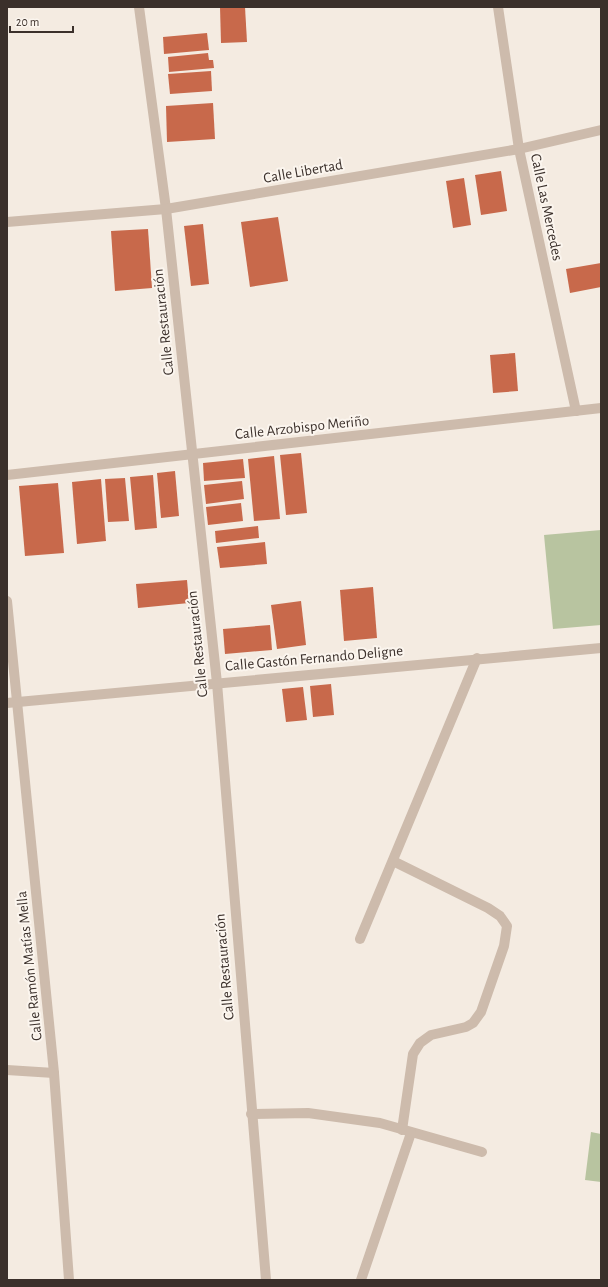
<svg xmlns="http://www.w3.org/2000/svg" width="608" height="1287" viewBox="0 0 608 1287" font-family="'Alegreya Sans',sans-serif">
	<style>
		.garden { fill: #b8c4a0 }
		.building { fill: #c8694b }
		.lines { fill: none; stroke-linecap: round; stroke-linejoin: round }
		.minor { stroke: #cdbbac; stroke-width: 10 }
		.labels { text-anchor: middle; stroke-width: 4; stroke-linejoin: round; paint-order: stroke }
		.street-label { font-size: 15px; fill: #3b302b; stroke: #fbf5ee }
	</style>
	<rect width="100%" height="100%" fill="#f4ebe1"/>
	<g class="garden">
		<path d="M601 530V625L553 629 544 535Z"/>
		<path d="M591 1132 601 1134V1182L585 1180Z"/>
	</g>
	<g class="building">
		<path d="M220 7H245L247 42 221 43Z"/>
		<path d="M207 33 209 50 164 54 163 37Z"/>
		<path d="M208 53 209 60H213L214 68 169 72 168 57Z"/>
		<path d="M211 71 212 91 170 94 168 74Z"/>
		<path d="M213 103 215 139 167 142 166 106Z"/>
		<path d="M501 171 507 211 481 215 475 175Z"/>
		<path d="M464 178 471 225 453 228 446 181Z"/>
		<path d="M278 217 288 281 250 287 241 222Z"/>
		<path d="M203 224 209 284 191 286 184 226Z"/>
		<path d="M148 229 152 288 115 291 111 231Z"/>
		<path d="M601 263V287L570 293 566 269Z"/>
		<path d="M515 353 518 391 493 393 490 355Z"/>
		<path d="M301 453 307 513 286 515 280 455Z"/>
		<path d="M274 456 280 519 254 521 248 459Z"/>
		<path d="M243 459 245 478 204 481 203 463Z"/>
		<path d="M175 471 179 516 161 518 157 473Z"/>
		<path d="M153 475 157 528 135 530 130 477Z"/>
		<path d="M125 478 129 521 108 522 105 479Z"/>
		<path d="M101 479 106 541 77 544 72 482Z"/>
		<path d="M242 481 244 499 206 504 204 485Z"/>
		<path d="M58 483 64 553 25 556 19 486Z"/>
		<path d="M241 503 243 521 208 525 206 507Z"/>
		<path d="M258 526 259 538 216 543 215 531Z"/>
		<path d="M265 542 267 564 220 568 217 547Z"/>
		<path d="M187 580 189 603 138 608 136 584Z"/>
		<path d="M373 587 377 638 344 641 340 590Z"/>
		<path d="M301 601 306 645 277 649 271 605Z"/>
		<path d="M270 625 272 650 225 654 223 629Z"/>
		<path d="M331 684 334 715 313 717 310 686Z"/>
		<path d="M303 687 307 720 286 722 282 689Z"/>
	</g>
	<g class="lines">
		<g class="minor">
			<path d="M139 7 166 209 217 683 266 1280"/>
			<path d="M498 7 519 149 576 411"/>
			<path d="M7 222 166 209 519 149 601 130"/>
			<path d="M7 475 601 408"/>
			<path d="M7 601 54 1073 69 1280"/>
			<path d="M7 703 601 648"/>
			<path d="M393 861 488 908 500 916 507 926 504 946 481 1012 473 1023 466 1027 431 1035 420 1043 413 1054 402 1130"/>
			<path d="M360 939 477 658"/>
			<path d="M7 1070 54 1073"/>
			<path d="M251 1114 308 1113 380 1123 482 1152"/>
			<path d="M361 1280 411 1133"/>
		</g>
	</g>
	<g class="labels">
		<g class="street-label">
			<text transform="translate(303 171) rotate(-10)" y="5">Calle Libertad</text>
			<text transform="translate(547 207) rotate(78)" y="5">Calle Las Mercedes</text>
			<text transform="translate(163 322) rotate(-96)" y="5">Calle Restauración</text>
			<text transform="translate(302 427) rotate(-6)" y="5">Calle Arzobispo Meriño</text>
			<text transform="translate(197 644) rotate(-96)" y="5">Calle Restauración</text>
			<text transform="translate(314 658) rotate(-5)" y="5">Calle Gastón Fernando Deligne</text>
			<text transform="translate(29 966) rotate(-96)" y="5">Calle Ramón Matías Mella</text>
			<text transform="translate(224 967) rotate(-95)" y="5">Calle Restauración</text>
		</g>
	</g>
	<rect width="608" height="1287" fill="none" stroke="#3b302b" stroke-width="16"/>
	<path d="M10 26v6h63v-6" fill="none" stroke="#3b302b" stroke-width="2"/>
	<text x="16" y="26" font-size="12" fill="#3b302b" stroke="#fbf5ee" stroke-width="3" paint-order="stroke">20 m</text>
</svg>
